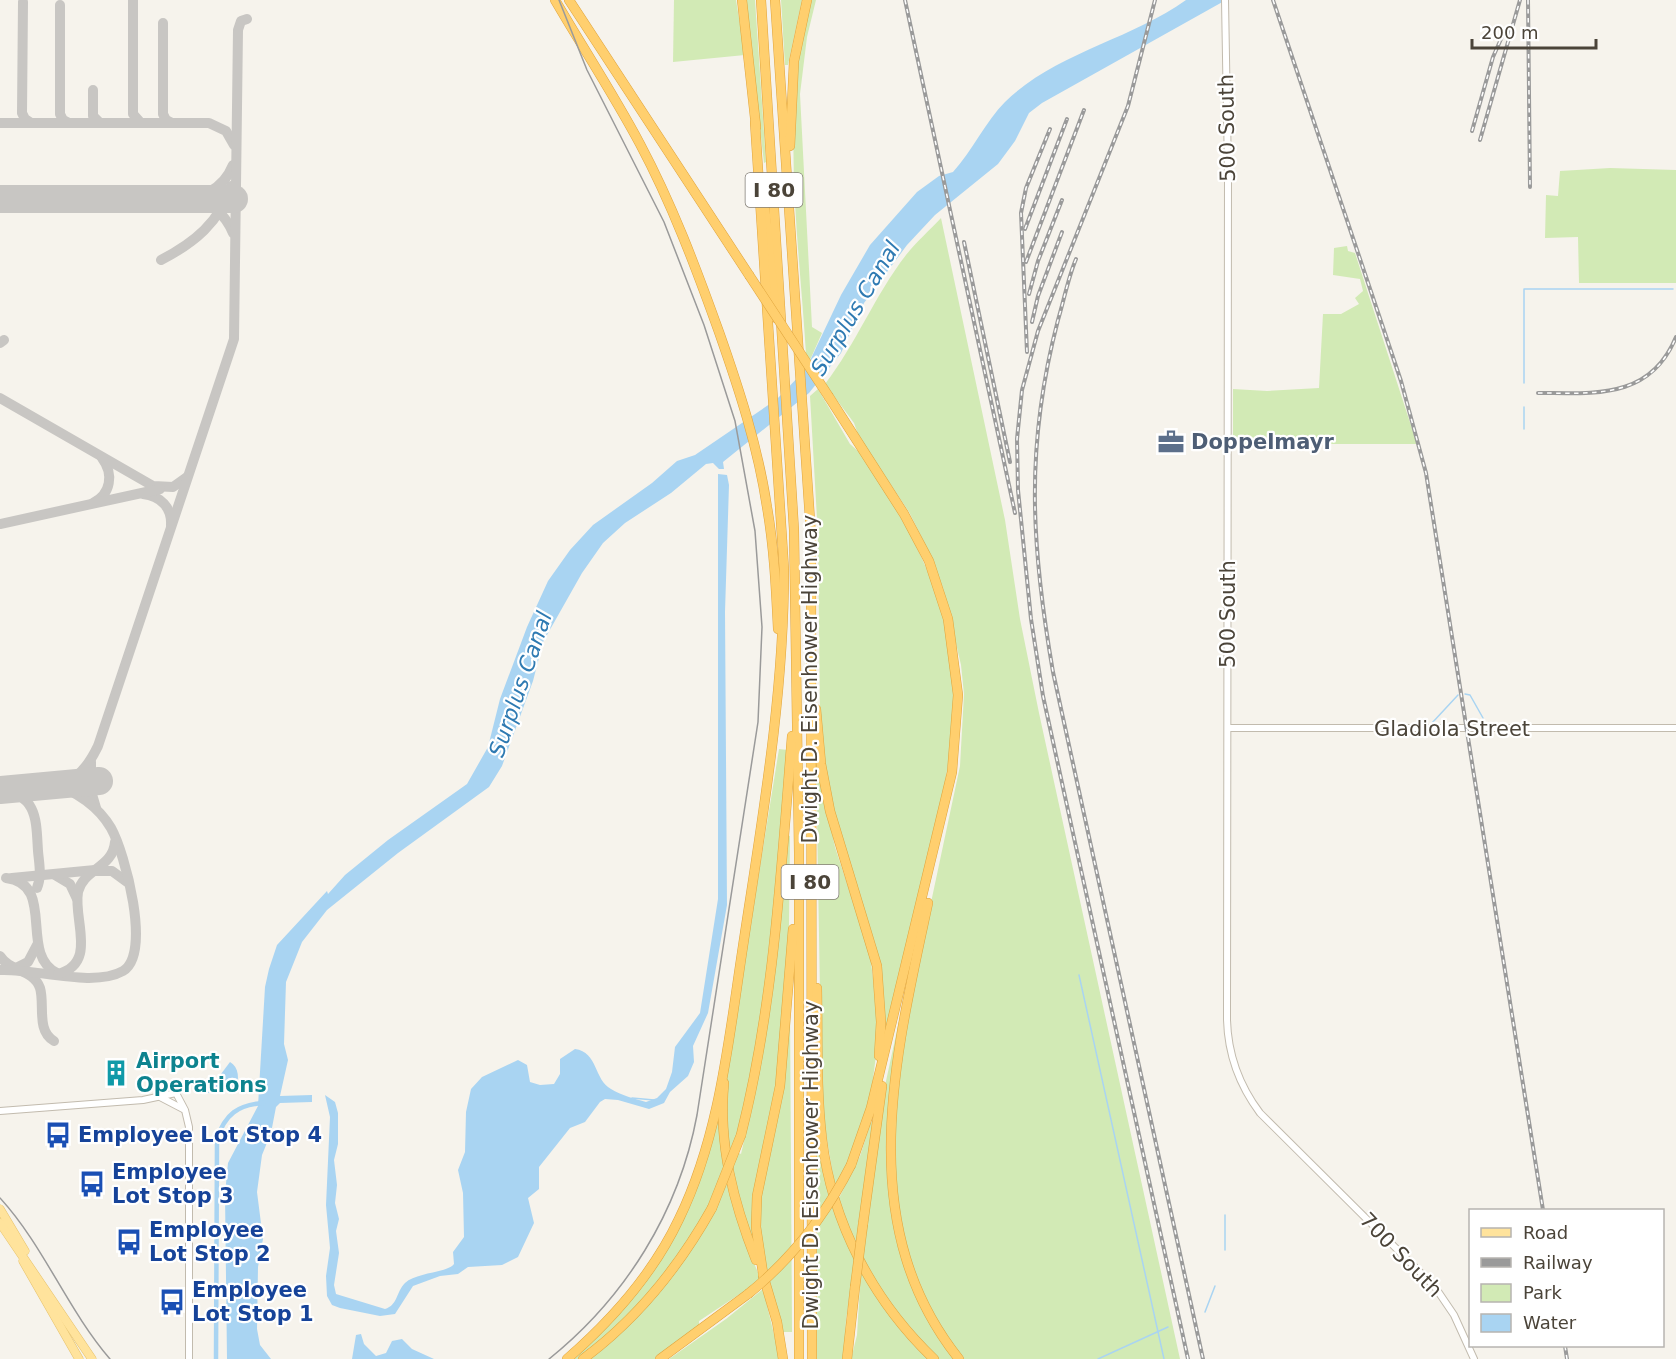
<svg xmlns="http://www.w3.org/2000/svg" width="1676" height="1359" viewBox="0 0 1676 1359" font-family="'DejaVu Sans',sans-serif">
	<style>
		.green { fill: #d2eab5 }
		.water { fill: #a9d4f2 }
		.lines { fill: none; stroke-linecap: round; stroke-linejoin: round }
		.stream { stroke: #a9d4f2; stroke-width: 1.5 }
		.canal { stroke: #a9d4f2; stroke-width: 4.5 }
		.taxiway { stroke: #c8c6c3; stroke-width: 10 }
		.runway { stroke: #c8c6c3; stroke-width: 28 }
		.minor-casing { stroke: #c2bbae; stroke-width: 8 }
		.major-casing { stroke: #e6c16a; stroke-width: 9 }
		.highway-casing { stroke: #e0a43c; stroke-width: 10 }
		.minor { stroke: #fff; stroke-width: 6 }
		.major { stroke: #ffe39c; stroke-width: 8 }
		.highway { stroke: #ffcf6e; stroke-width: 9 }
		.tram { stroke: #9a9a9a; stroke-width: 1.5 }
		.rail-casing { stroke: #9a9a9a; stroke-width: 4 }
		.rail { stroke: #fff; stroke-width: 1.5; stroke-dasharray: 4.5; stroke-linecap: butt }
		.highway-bridge-casing { stroke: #e0a43c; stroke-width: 10; stroke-linecap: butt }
		.highway-bridge { stroke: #ffcf6e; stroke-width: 9 }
		.labels { text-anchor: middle; stroke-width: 4.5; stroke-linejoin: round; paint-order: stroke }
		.shield { fill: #fff; stroke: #817c74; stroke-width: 1.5 }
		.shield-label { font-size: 20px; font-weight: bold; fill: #4b4439 }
		.street-label { font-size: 21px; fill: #4b4439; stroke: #fff }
		.service-label { font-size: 21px; font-weight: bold; fill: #4e5e75; stroke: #fff; text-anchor: start }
		.culture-label { font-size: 21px; font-weight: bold; fill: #0d838f; stroke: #fff; text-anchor: start }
		.transit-label { font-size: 21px; font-weight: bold; fill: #164399; stroke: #fff; text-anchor: start }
		.water-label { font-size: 22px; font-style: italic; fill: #2e7ab2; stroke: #fff }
	</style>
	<rect width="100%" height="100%" fill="#f6f3ec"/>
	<g class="green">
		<path d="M674 0H736L745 55 673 62Z"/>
		<path d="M745 0H755L766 162 764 163Z"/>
		<path d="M781 0H802L788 65H785Z"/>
		<path d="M811 0H816L807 37 800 94 812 327 822 333 810 360 806 354C799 237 779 115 811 0Z"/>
		<path d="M1610 168 1676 170V283H1579L1578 237 1545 238 1546 195 1558 196 1560 171Z"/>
		<path d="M941 218 1005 520 1020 619 1039 713 1180 1359H962L928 1308 901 1235 893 1138 902 1054 919 959 960 766 964 694 961 665 943 588 927 548 909 512 859 437 854 423 825 384C856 344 875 295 906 255 916 242 930 230 941 218Z"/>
		<path d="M1347 246 1348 251 1355 253 1417 444H1233V389L1267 391 1319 388 1323 314H1341L1359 304 1355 298 1363 291 1360 279 1333 275 1334 248Z"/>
		<path d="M818 389 850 444 859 452C896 507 927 556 945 621 968 705 944 789 925 871 911 929 898 986 885 1044L884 997 875 943 846 857 826 778 820 715 818 536 810 396Z"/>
		<path d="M779 749 788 750 782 837 757 1051 733 1150 741 1154 747 1128 787 835 790 836 789 925 780 1061 768 1133 754 1188V1242L749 1235C732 1175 724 1134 727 1071Z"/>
		<path d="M816 759 835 847 870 954 878 1019 876 1055 871 1095 857 1141 835 1188 822 1109Z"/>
		<path d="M918 933 888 1160 890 1198 899 1245 956 1359H938L897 1315 862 1258 883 1095Z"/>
		<path d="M790 1004 792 1332H782L763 1261 757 1213Z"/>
		<path d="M817 1108 821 1154 855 1259 846 1320 844 1359H817Z"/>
		<path d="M718 1109 726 1170 700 1224 643 1302 580 1359H573L609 1324 665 1250Z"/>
		<path d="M871 1122 873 1123 857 1249 838 1200 860 1156Z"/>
		<path d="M728 1181 745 1241 761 1280 699 1321V1327L656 1359H588L618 1335 717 1203Z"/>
		<path d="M861 1269 930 1359H851L857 1335Z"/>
		<path d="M763 1289 780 1359H669L726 1319Z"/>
	</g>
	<g class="water">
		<path d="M1186 0H1226L1042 103 1029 113 1015 141 998 164 935 215 907 245 864 303 841 353 809 393 723 462 724 469H719L713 463 706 464 671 493 625 523 603 543 582 573 543 642 533 681 502 766 489 787 398 853 327 910 302 942 286 982 284 1044 288 1060 280 1096 312 1095V1102L280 1103 276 1107 271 1133 262 1155 257 1192 263 1239 258 1267 257 1329 260 1345 271 1359H227L225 1194 228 1163 258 1106 265 987 269 969 277 945 327 891 328 894 345 875 388 840 467 784 488 747 500 699 527 627 548 581 570 550 593 525 652 483 677 461 695 455 777 399 806 369 841 295 870 245 917 192 939 176 953 172C972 151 986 121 1005 102 1055 53 1130 40 1186 0Z"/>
		<path d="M718 474 727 475 729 485 725 612 727 905 708 1013 693 1046 694 1062 688 1076 670 1092 664 1103 649 1109 618 1100 605 1099 600 1102 585 1122 570 1128 539 1167V1189L528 1198 534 1223 518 1257 502 1265 468 1267 458 1274 440 1276 413 1286 395 1314 380 1316 340 1308 332 1305 327 1296 326 1276 330 1248 326 1205 330 1117 325 1095 335 1102 338 1113V1144L334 1160 337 1185 335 1203 339 1219 336 1231 339 1253 334 1285 336 1294 385 1309C398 1305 396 1292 405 1283 417 1272 447 1273 454 1264L453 1252 464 1237 463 1193 458 1170 465 1152 466 1112 471 1089 482 1077 518 1060 527 1065 530 1082 540 1085 554 1084 560 1074V1059L575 1049C598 1052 594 1080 611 1089 621 1095 635 1099 646 1102L657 1098 666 1089 672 1072 675 1047 700 1013 718 899Z"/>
		<path d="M230 1062C239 1067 240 1080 235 1088L203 1094 199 1091V1088L212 1086Z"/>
		<path d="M361 1334 364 1344 376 1356 386 1353 392 1341 402 1339 412 1349 434 1359H352L356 1335Z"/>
	</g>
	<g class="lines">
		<g class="stream">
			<path d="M1524 383V289H1673"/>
			<path d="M1524 429V407"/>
			<path d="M1465 694 1470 695 1483 718"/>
			<path d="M1432 723 1458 695"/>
			<path d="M1079 975 1164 1359"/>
			<path d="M632 1098 654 1100"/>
			<path d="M1225 1250V1215"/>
			<path d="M1205 1312 1215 1286"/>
			<path d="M1098 1359 1168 1327"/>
		</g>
		<path class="canal" d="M216 1359 217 1139C225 1114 238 1105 263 1103"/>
		<g class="taxiway">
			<path d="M133 0V114L141 123"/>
			<path d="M23 2 22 113 25 119 31 123"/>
			<path d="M60 5V114L63 120 69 123"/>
			<path d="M163 23V114L166 120 172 123"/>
			<path d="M93 90V116L100 123"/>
			<path d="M0 123H209L226 131 234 145"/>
			<path d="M176 199C201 197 222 192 233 165"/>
			<path d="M191 200C211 202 225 214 233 233"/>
			<path d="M161 260C194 243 220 222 231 186"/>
			<path d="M0 343 4 340"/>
			<path d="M0 398 153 486 173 487 187 477"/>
			<path d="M143 494C161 496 172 508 171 525"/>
			<path d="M93 503C111 494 114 474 102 458"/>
			<path d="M0 524 160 489"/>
			<path d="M91 762V791L96 808"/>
			<path d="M41 787C73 781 83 777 98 746L234 339 238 30 241 21 247 19"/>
			<path d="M0 790C38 795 36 820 38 851 39 863 42 876 37 888"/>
			<path d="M96 871H112L127 882"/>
			<path d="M55 875 70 884 77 899"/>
			<path d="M6 878C57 884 18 954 57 973"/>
			<path d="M12 878 95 870"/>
			<path d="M0 956C10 972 33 969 40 988 45 1004 36 1031 54 1041"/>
			<path d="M14 969 28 962 37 945"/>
			<path d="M0 970C34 968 93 988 123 971 152 954 125 853 111 828 100 809 75 788 53 787"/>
			<path d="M58 974C98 963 73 920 78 892 83 869 113 868 115 842"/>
		</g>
		<g class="runway">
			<path d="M0 199H234"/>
			<path d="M0 790 99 781"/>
		</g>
		<g class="minor-casing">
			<g id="minor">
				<path d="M1225 0 1228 172 1227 1020C1228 1055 1239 1085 1260 1113L1435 1287 1454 1315 1474 1359"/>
				<path d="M1228 728H1676"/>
				<path d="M160 1097 183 1109"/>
				<path d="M0 1111 143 1100 176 1093 185 1110 189 1127V1359"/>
			</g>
		</g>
		<g class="major-casing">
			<g id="major">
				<path d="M0 1209 25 1251"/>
				<path d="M0 1223 92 1359"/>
				<path d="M23 1261 79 1359"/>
			</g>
		</g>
		<g class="highway-casing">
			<g id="highway">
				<path d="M555 0C583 48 614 95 640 144 672 204 696 268 719 332 739 389 758 447 767 507 774 547 776 588 778 629"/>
				<path d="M569 0 749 275"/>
				<path d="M742 0 756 127"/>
				<path d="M761 0 794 530 799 853V1359"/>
				<path d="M775 0 811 535 812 1359"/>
				<path d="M790 146 794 61 807 0"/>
				<path d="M765 210 776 318"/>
				<path d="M829 397 904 514 929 561 948 619 958 695 952 772 871 1108 851 1165"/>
				<path d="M816 709 821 764 830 811 877 966 881 1022 879 1056"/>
				<path d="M928 903C895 1057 852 1225 959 1359"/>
				<path d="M817 988C818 1038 816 1089 822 1139 832 1223 873 1301 934 1359"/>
				<path d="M724 1083C718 1145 734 1204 756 1260"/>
				<path d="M741 1135C774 1005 781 870 792 736"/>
				<path d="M863 1224 882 1086"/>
				<path d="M763 1275 777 1322 783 1359"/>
				<path d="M764 1280 756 1227 757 1196 780 1086 793 929"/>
				<path d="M567 1359C613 1319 653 1274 679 1219 720 1135 729 1037 743 946 762 820 784 696 784 569L755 123"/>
				<path d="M583 1359C637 1319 679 1267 712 1208"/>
				<path d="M660 1359 748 1294"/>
				<path d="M847 1359 855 1287"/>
			</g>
		</g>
		<use href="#minor" class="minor"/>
		<use href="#major" class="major"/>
		<use href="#highway" class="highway"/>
		<g class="tram">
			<path d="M0 1198C44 1246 67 1309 110 1359"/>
			<path d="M549 1359C625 1298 679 1212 697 1115L758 722 762 627 755 531 735 421 704 325 664 222 587 70 559 0"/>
		</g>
		<g class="rail-casing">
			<g id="rail">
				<path d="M905 0 1015 513"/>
				<path d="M1155 0 1128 106 1038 331 1022 390 1017 439 1018 490 1031 619 1043 696 1188 1359"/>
				<path d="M1273 0 1401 381 1426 473 1543 1210"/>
				<path d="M1528 0 1530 187"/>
				<path d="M1472 131 1493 57 1505 30"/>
				<path d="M1480 140 1520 0"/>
				<path d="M1025 229 1067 119"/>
				<path d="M964 242 1010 462"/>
				<path d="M1076 259C1068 278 1064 300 1058 320 1025 446 1031 545 1053 672L1203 1359"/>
				<path d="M1026 262 1084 110"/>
				<path d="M1029 294 1038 261 1062 200"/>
				<path d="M1032 322 1038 296 1062 232"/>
				<path d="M1027 352 1021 213 1026 188 1050 129"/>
				<path d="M1538 393C1594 393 1650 400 1676 337"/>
				<path d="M1565 1346 1567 1359"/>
			</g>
		</g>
		<use href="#rail" class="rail"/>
		<g class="highway-bridge-casing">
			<g id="highway-bridge">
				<path d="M749 275 829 397"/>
				<path d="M712 1208 741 1135"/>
				<path d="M855 1287 863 1224"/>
				<path d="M748 1294C793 1258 825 1216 851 1165"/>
			</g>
		</g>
		<use href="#highway-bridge" class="highway-bridge"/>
	</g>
	<defs>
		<g id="office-bare" transform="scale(2.07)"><path d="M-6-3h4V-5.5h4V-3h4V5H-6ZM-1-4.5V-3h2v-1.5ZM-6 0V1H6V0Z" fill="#5c6f8a" stroke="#fff" stroke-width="2.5" paint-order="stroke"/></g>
		<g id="building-bare" transform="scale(2.07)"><path d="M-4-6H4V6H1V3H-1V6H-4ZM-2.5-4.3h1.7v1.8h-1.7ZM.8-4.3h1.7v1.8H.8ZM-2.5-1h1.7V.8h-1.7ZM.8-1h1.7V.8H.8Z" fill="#0f9aa8" stroke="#fff" stroke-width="2.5" paint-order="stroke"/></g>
		<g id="bus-bare" transform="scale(2.07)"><path d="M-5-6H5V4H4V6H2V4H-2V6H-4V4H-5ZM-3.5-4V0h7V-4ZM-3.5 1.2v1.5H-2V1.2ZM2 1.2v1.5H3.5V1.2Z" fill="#1a4fb4" stroke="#fff" stroke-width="2.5" paint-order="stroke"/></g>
	</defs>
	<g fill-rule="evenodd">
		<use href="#office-bare" x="1171" y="442"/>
		<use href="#building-bare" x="116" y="1073"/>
		<use href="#bus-bare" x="58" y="1135"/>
		<use href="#bus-bare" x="92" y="1184"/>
		<use href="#bus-bare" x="129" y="1242"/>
		<use href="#bus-bare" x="172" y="1302"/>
	</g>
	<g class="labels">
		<g class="shield">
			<rect x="745.5" y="173" width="57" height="34" rx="4.5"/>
			<rect x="781.5" y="865" width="57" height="34" rx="4.5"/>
		</g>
		<g class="shield-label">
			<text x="774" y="197">I 80</text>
			<text x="810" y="889">I 80</text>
		</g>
		<g class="street-label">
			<text transform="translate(1227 128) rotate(-91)" y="7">500 South</text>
			<text transform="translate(1228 614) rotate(-90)" y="7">500 South</text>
			<text transform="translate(810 679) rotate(-90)" y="7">Dwight D. Eisenhower Highway</text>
			<text x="1452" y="736">Gladiola Street</text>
			<text transform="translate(811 1165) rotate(-90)" y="7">Dwight D. Eisenhower Highway</text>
			<text transform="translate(1401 1255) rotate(46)" y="7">700 South</text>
		</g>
		<g class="service-label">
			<text x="1191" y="449">Doppelmayr</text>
		</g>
		<g class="culture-label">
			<text x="136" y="1068">Airport<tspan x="136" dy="24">Operations</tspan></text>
		</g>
		<g class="transit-label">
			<text x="78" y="1142">Employee Lot Stop 4</text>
			<text x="112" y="1179">Employee<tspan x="112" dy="24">Lot Stop 3</tspan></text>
			<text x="149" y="1237">Employee<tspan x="149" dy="24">Lot Stop 2</tspan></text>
			<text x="192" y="1297">Employee<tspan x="192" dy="24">Lot Stop 1</tspan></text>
		</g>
		<g class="water-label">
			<text transform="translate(855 308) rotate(-59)" y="8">Surplus Canal</text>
			<text transform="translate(520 684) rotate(-71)" y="8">Surplus Canal</text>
		</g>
	</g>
	<rect x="1469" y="1209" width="195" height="138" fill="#ffffff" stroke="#b7b4b0" stroke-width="1.5"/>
	<rect x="1481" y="1228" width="30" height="9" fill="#ffe39c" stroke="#b7b4b0" stroke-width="1.5"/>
	<text x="1523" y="1239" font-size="18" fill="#4b4439">Road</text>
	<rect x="1481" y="1258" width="30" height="9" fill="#9a9a9a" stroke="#b7b4b0" stroke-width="1.5"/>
	<text x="1523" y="1269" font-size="18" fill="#4b4439">Railway</text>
	<rect x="1481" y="1284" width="30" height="18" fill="#d2eab5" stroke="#b7b4b0" stroke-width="1.5"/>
	<text x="1523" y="1299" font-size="18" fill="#4b4439">Park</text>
	<rect x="1481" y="1314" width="30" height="18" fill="#a9d4f2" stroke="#b7b4b0" stroke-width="1.5"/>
	<text x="1523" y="1329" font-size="18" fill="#4b4439">Water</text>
	<path d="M1472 39v9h124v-9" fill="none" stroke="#4b4439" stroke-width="3"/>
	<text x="1481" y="39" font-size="18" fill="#4b4439" stroke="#ffffff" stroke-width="4.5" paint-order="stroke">200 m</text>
</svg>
